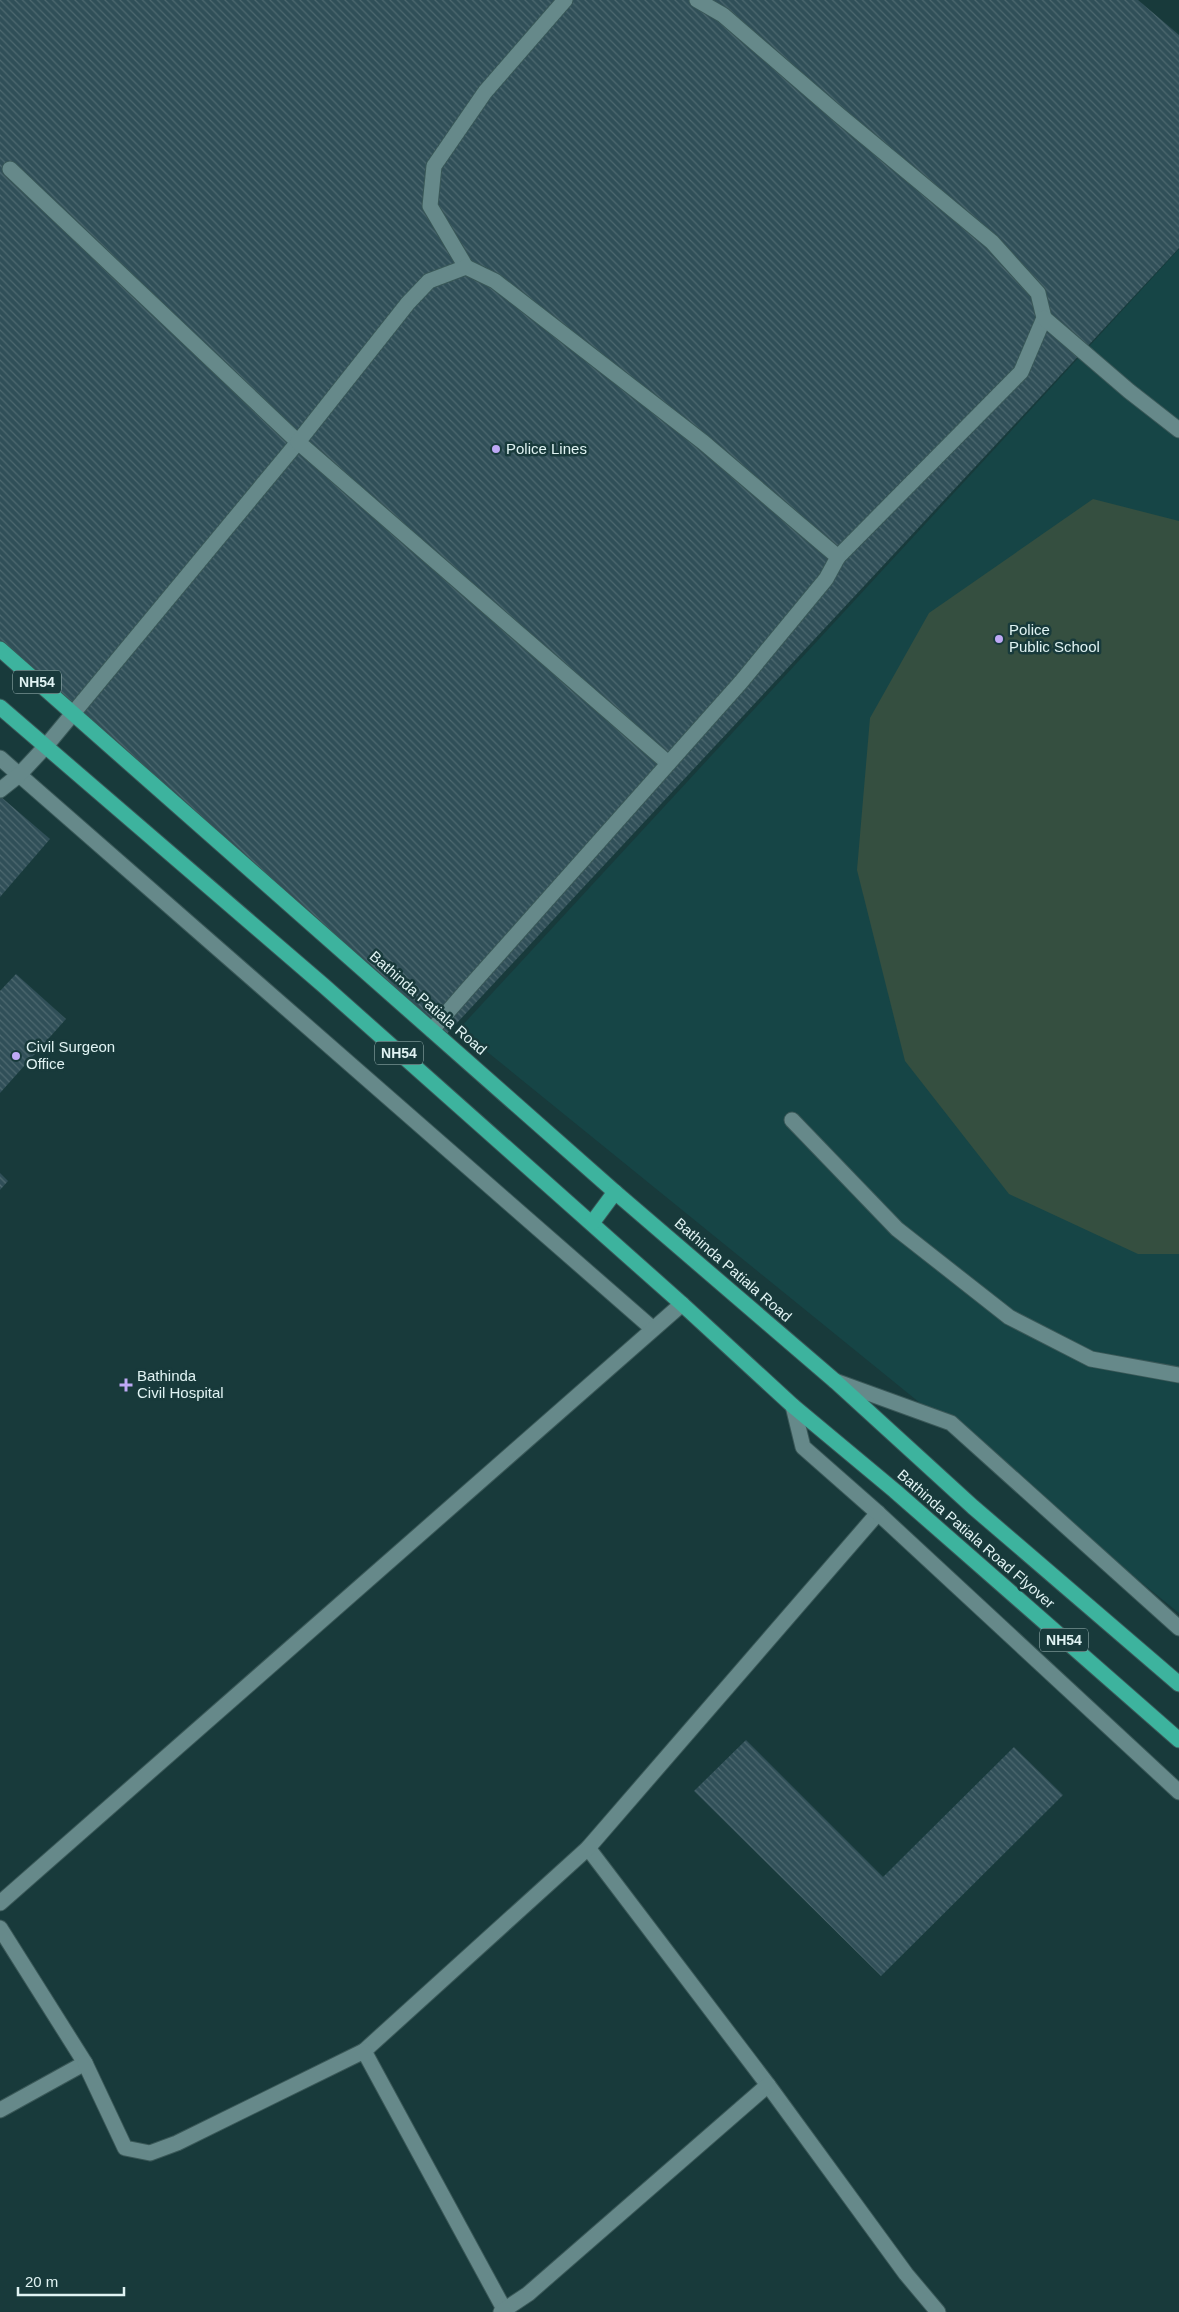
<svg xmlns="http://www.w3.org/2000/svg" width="1179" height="2312" viewBox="0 0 1179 2312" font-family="Helvetica,sans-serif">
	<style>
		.built { fill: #164546 }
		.garden { fill: #354f40 }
		.building { fill: url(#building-back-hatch) }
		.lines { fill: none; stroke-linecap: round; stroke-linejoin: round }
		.lane-casing { stroke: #3a5858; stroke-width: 17 }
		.street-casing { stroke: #3a5858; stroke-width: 17 }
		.secondary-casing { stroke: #3a5858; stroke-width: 17 }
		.highway-casing { stroke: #3a5858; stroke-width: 17 }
		.lane { stroke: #66898a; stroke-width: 15 }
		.street { stroke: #66898a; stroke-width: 15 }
		.secondary { stroke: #66898a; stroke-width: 15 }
		.highway { stroke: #3db39e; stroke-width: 15 }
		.poi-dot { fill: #bea9f5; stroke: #183a3b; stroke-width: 2 }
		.labels { text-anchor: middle; stroke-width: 5; stroke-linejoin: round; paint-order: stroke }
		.shield { fill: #183a3b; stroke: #a4bcbc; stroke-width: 1 }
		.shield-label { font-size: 14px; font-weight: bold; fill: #e0f3f3 }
		.poi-label { font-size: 15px; fill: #e0f3f3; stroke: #183a3b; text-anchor: start }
		.street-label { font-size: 15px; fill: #e0f3f3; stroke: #183a3b }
	</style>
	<defs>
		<pattern id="building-back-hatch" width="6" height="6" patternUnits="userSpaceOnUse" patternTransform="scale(1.25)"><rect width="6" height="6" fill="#304f58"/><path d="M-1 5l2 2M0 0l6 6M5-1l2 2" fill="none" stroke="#4e6970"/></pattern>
	</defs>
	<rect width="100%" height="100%" fill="#183a3b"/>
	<path class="built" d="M1179 249V1613L459 1029Z"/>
	<path class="garden" d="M1093 499 1179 521V1254H1138L1009 1194 905 1061 857 870 870 718 929 613Z"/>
	<g class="building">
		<path d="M0 0H1138L1179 35V248L442 1039 0 649Z"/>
		<path d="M0 796 50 839 0 897Z"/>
		<path d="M16 974 66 1019 0 1093V991Z"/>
		<path d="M0 1173 8 1181 0 1190Z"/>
		<path d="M746 1740 883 1877 1014 1747 1063 1795 881 1976 694 1791Z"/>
	</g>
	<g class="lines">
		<g class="lane-casing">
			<g id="lane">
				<path d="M697 0 723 15 839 115 992 242 1038 293 1044 318 1021 372 838 557"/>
				<path d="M10 169 298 442 46 746"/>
				<path d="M466 267 430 206 434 166 485 92 565 0"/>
				<path d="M1044 318 1129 391 1179 430"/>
				<path d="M432 1030 465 992 741 682 826 579 838 557 703 442 495 281 466 267 429 281 408 303 298 442 668 763"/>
				<path d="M792 1120 897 1229 1009 1317 1091 1359 1179 1375"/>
			</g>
		</g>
		<g class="street-casing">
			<g id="street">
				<path d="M0 758 653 1329"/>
				<path d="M0 790 19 775 46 746"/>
				<path d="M588 1848 768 2085 906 2274 938 2312"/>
				<path d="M0 1903 682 1304"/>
				<path d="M0 1928 85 2063 0 2110"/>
				<path d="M364 2051 588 1848 878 1513"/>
				<path d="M85 2063 125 2148 150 2153 177 2143 364 2051 504 2309"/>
				<path d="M501 2312 528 2294 768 2085"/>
			</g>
		</g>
		<g class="secondary-casing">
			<g id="secondary">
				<path d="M835 1381 951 1423 1179 1628"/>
				<path d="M793 1406 803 1447 878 1513 1179 1792"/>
			</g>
		</g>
		<g class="highway-casing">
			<g id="highway">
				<path d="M0 649 615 1192 835 1381 973 1507 1179 1684"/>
				<path d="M0 707 323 985 682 1304 793 1406 895 1491 1179 1740"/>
				<path d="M592 1223 615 1192"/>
			</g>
		</g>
		<use href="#lane" class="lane"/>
		<use href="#street" class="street"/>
		<use href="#secondary" class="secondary"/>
		<use href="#highway" class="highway"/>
	</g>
	<g class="poi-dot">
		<circle cx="496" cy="449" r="5"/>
		<circle cx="999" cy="639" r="5"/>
		<circle cx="16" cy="1056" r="5"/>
		<path d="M123.5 1377.5h5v5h5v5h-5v5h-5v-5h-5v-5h5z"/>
	</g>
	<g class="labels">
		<g class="shield">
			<rect x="13" y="670.5" width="48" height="23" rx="4"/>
			<rect x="375" y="1041.5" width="48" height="23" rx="4"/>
			<rect x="1040" y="1628.5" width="48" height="23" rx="4"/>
		</g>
		<g class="shield-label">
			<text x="37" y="687">NH54</text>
			<text x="399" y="1058">NH54</text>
			<text x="1064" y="1645">NH54</text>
		</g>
		<g class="poi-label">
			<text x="506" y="454">Police Lines</text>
			<text x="1009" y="635">Police<tspan x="1009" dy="17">Public School</tspan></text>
			<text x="26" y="1052">Civil Surgeon<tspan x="26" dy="17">Office</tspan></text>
			<text x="137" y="1381">Bathinda<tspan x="137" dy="17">Civil Hospital</tspan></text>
		</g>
		<g class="street-label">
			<text transform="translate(428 1003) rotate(41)" y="5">Bathinda Patiala Road</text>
			<text transform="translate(733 1270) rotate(41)" y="5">Bathinda Patiala Road</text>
			<text transform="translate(976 1539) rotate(41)" y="5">Bathinda Patiala Road Flyover</text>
		</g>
	</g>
	<path d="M18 2287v8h106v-8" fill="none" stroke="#e0f3f3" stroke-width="2.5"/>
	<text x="25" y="2287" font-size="15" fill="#e0f3f3" stroke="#183a3b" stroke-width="4" paint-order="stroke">20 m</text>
</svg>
